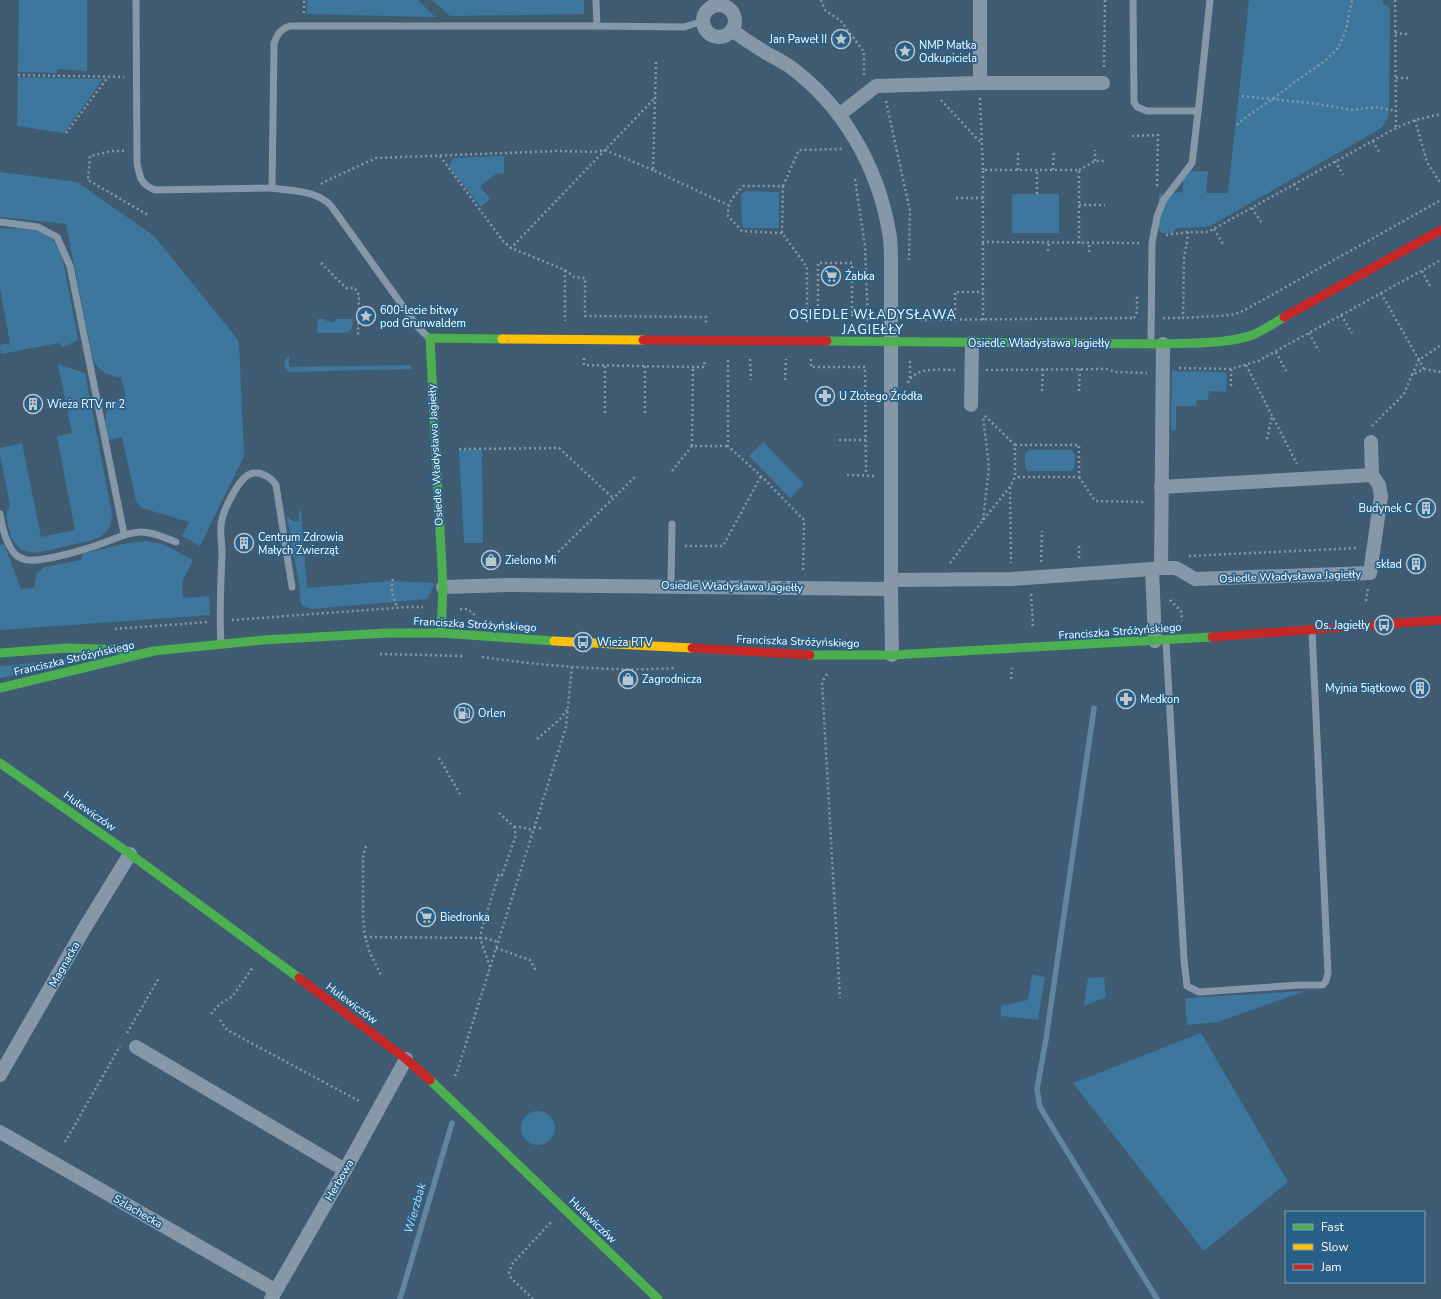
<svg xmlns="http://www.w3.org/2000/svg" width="1441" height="1299" viewBox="0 0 1441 1299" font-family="'Nunito Sans',sans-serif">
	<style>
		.green { fill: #3e779d }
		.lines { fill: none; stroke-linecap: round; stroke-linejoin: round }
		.stream { stroke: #6285a0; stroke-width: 5.5 }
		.path { stroke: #8698a8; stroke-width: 2.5; stroke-dasharray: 2 3; stroke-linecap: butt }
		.lane { stroke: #8698a8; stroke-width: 7 }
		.street { stroke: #8698a8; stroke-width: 14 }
		.fast { stroke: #4caf50; stroke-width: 9 }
		.slow { stroke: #ffc107; stroke-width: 9 }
		.jam { stroke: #c62828; stroke-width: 9 }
		.labels { text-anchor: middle; stroke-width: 3.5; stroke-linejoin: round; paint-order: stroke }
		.poi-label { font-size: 11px; fill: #fff; stroke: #296088; text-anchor: start }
		.street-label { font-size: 11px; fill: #fff; stroke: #296088 }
		.water-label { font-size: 12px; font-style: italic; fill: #c1ddf0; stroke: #296088 }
		.quarter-label { font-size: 13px; letter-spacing: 1px; fill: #fff; stroke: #296088 }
	</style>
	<rect width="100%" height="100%" fill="#3f5c72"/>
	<g class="green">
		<path d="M19 0H87V71L57 69V73L18 72Z"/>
		<path d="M307 0H418L435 17 307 14Z"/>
		<path d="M432 0H584V14L450 16Z"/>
		<path d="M1249 0H1383V4L1389 7 1390 10 1389 115 1383 126 1378 130 1212 225 1205 227 1177 228 1172 233H1162L1159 230V194L1183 192V171H1208L1206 193H1228Z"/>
		<path d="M18 77 103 79 64 133 17 126Z"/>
		<path d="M504 156V173L496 174 480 186 490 199 481 207 449 167 453 158Z"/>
		<path d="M0 172 77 182 154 236 239 341 244 456 200 546 182 536 189 522 142 508 136 501 122 437 108 440C106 428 102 410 113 402 117 399 122 398 126 397L121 377C108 376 100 372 93 360L66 224 0 217Z"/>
		<path d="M745 191 779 192V228H744L742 225 741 195Z"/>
		<rect x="1012" y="194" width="47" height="39"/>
		<path d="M0 228C16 229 40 227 52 239 56 243 59 249 62 255L78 340 63 347 59 343 1 354 0 345 10 343 0 288Z"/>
		<path d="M318 319H325L326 321 335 322V319H353L352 328 348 332 345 333H317Z"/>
		<path d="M289 355V367L411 365V369L288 372C283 366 283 361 289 355Z"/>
		<path d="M58 364 85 373 112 514C111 528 107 535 93 540L36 553 21 550 11 538 6 515 10 505 0 455V448L22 443 41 537 75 530 57 436 72 433Z"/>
		<path d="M1172 371 1225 372 1227 375 1226 392 1209 391 1208 400H1197L1196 406H1176V430H1171Z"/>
		<path d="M763 442 804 484 790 498 749 456Z"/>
		<path d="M482 449 483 543H464L459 450Z"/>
		<path d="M1029 450H1071L1075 454 1074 468 1071 471H1028L1025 468V454Z"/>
		<path d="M299 511H301L307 588 392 581 433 583 434 585 427 599 311 609 302 606 300 600V589L287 517 293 521H299Z"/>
		<path d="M145 541 163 544 193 560 182 582 183 598 209 596 210 615 0 630V545L4 544 21 589 34 588 37 573 45 567 81 560 84 553 123 544Z"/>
		<path d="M69 660V664L0 678V666Z"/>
		<path d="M1032 975 1045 977 1038 1020 1001 1016V1006L1028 1000Z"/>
		<path d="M1104 977 1106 997 1084 1006 1088 978Z"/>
		<path d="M1305 991 1218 1022 1187 1025 1185 998Z"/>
		<path d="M1201 1033 1288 1182 1204 1251 1073 1083Z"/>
		<circle cx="538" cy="1128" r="17"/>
	</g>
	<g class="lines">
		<g class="stream">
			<path d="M1094 708 1046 1039 1037 1089 1040 1107 1157 1299"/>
			<path d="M400 1299 452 1123"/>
		</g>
		<g class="path">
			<path d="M821 0 825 10 841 21 864 52V75"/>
			<path d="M1395 0 1396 128"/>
			<path d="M304 13V0"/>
			<path d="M1395 33 1408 34"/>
			<path d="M656 62 653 170 728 205"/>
			<path d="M1104 67 1105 0"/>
			<path d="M18 75 124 77"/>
			<path d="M1396 78H1408"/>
			<path d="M1242 96 1318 104 1352 110 1376 107 1396 111"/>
			<path d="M980 98 983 170"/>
			<path d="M941 100 982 144"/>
			<path d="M886 101 910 211 909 260"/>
			<path d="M1415 120 1427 162 1441 184"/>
			<path d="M1237 125 1246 117 1273 99 1292 84 1325 61 1338 48 1346 30 1352 0"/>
			<path d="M66 133 108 77"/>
			<path d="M1132 136 1158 135 1157 187"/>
			<path d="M1373 141 1380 154"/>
			<path d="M124 151H112L90 156 88 180 148 215"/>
			<path d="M440 156 503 241 511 248 565 270V321"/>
			<path d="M1095 161V150"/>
			<path d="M1335 161 1343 175"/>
			<path d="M653 170 605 150 656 97"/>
			<path d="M1018 170V150"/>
			<path d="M1053 170 1054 150"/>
			<path d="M1079 170 1095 161H1105"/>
			<path d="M855 179 865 246 868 324"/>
			<path d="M321 184 328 180 376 158 557 151 595 152 605 150 511 248"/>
			<path d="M1294 184 1299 192"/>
			<path d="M783 186 799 150 843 149"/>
			<path d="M1037 194V170"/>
			<path d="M956 198H983"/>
			<path d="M1079 205H1105"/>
			<path d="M1252 208 1261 222"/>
			<path d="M1214 229 1223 244"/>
			<path d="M1188 232 1187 242 1184 257 1183 318 1231 315 1243 311 1441 200"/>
			<path d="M782 233 742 231 728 216C728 200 733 198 743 186H783L782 233 807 267V316"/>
			<path d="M1166 235 1188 232H1208L1396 128 1415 120 1441 114"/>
			<path d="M1079 243V170H983V242L1140 243"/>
			<path d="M1048 251 1049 243"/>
			<path d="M1089 252V243"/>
			<path d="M321 263 346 288H355L359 295 358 336"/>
			<path d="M565 270 574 277 585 278V316L706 317V323"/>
			<path d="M1422 271 1431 288"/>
			<path d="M1381 293 1419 360 1441 345"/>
			<path d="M906 315 917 320 1134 318"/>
			<path d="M1341 315 1352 333"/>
			<path d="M818 316V263H852V316"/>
			<path d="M1134 318 1137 312V296"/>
			<path d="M1163 318H1183"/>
			<path d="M955 320V292H983"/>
			<path d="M983 320V242"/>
			<path d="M807 322V316L875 315"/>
			<path d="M1309 333 1319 351"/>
			<path d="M1276 352 1286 371"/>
			<path d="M584 358V365L693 367H704L705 359"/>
			<path d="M750 359 751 380"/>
			<path d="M811 359V367H865L866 475"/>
			<path d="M728 360V446L761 476 804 520 803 572"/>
			<path d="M910 361V378"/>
			<path d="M1246 365 1297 464"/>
			<path d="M1179 368 1231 369 1258 361 1441 260"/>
			<path d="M1424 369 1419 360 1412 375 1424 369 1441 372"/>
			<path d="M986 370 1107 369 1115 372 1147 373"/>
			<path d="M785 380 786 359"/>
			<path d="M908 383C915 366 941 370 955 370"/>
			<path d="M1231 386V369"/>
			<path d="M1042 391 1043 369"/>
			<path d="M1079 391 1080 369"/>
			<path d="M605 413V365"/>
			<path d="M645 413V366"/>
			<path d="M1372 426 1404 394 1412 375"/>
			<path d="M1267 439 1272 416"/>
			<path d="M839 440H866"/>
			<path d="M1015 445H1079V477H1015"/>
			<path d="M692 446 693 367"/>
			<path d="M459 449 559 448 613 498"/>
			<path d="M672 471 692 446H728"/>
			<path d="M847 475 875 476"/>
			<path d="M1079 477 1095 501 1146 502"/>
			<path d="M1010 487 1011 563"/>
			<path d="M983 520 989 467 983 416"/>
			<path d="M685 546H723L761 476"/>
			<path d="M1189 556 1358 548"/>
			<path d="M1079 558V546"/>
			<path d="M551 559 635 477"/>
			<path d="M1041 562 1042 531"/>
			<path d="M950 563 983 520 1010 487 1015 477V445L983 414"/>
			<path d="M393 579C390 589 393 599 398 608"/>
			<path d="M1031 594 1033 623 1032 629"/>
			<path d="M1170 600 1181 611 1182 621"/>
			<path d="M1366 601 1368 588"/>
			<path d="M460 609H468L476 616"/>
			<path d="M232 620 408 607H423"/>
			<path d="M115 629 207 622"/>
			<path d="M380 654 465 656"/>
			<path d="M482 657C545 666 613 672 676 668"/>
			<path d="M827 674 822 682 840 998"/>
			<path d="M1011 679 1012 668"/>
			<path d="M537 739 559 720 567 710"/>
			<path d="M439 758 460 794"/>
			<path d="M514 827H520L533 830"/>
			<path d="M534 827 544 829"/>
			<path d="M366 846 363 857V917L365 937 370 953 381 975"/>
			<path d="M365 937 485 938 498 942"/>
			<path d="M496 948 530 960 536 971"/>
			<path d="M490 967 480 938 482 928 499 874 502 875 516 835 514 827 497 811"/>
			<path d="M211 1014 220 1004 232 997 253 967"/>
			<path d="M220 1020 227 1030 359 1101"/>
			<path d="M127 1033 159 978"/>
			<path d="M455 1076 457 1072 566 727 572 666"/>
			<path d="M65 1142 120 1046"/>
			<path d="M533 1299 511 1278 509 1272 513 1263 551 1222"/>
		</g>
		<g class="lane">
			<path d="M136 0 137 163C140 179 141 184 155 190L272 188 274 43C278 34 280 29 290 26H597"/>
			<path d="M596 0 597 26 684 27 703 21"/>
			<path d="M1133 0 1134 102 1137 107 1147 111H1198"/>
			<path d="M272 188C290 191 312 190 327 202 331 205 334 210 337 214L417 326 429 338"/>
			<path d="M0 222 38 227 57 237 70 266 124 534"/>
			<path d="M1151 343 1152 243 1157 217 1163 201 1192 163 1199 104 1210 0"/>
			<path d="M0 514C2 527 6 546 17 556 19 557 26 560 28 560 44 562 87 549 103 543 116 539 127 532 141 532 154 532 165 538 176 542"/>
			<path d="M671 586 672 524"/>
			<path d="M1166 642 1184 960 1187 986 1199 992 1299 985H1323L1326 981 1328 973 1312 631"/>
			<path d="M221 644C219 613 221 583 222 553 222 543 220 534 221 525 222 512 237 482 248 475 258 469 271 477 276 485L292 587"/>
		</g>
		<g class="street">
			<circle cx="719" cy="21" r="16"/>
			<path d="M732 30C741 37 750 43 760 49 769 55 780 60 789 66 843 105 878 167 889 232 891 241 891 252 891 262V589L892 655"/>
			<path d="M980 83H1103"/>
			<path d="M839 115 876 86 980 83V0"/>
			<path d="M971 405 972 343"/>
			<path d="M1371 442 1372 475"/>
			<path d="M1161 487 1372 475 1379 485 1381 496 1370 573 1195 579 1176 568H1161"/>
			<path d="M891 580 1011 579 1152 569"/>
			<path d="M443 587 510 585 891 589"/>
			<path d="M1155 641 1152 569 1161 568 1163 344"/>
			<path d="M136 1047 345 1170"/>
			<path d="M0 1075 84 929 130 854"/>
			<path d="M0 1132 275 1290"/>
			<path d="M271 1299 345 1170 406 1059"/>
		</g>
		<g class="fast">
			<path d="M827 341 1163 344C1190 343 1231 344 1255 334 1265 329 1275 323 1284 317"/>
			<path d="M441 633 443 587 430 338 502 339"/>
			<path d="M0 653 66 648 128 650"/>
			<path d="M810 655H892L1212 637"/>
			<path d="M0 688 154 651 263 640 387 633H441L554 641"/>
			<path d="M0 763 130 854 299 978"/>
			<path d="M430 1080 658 1299"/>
		</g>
		<g class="slow">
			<path d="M502 339 643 340"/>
			<path d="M554 641 692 648"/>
		</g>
		<g class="jam">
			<path d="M1284 317 1441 230"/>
			<path d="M643 340 827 341"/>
			<path d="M1212 637 1441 620"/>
			<path d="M692 648 810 655"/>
			<path d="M299 978 406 1059 430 1080"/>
		</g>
	</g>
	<defs>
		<g id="sight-ring" transform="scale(1)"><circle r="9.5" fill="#296088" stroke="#bcc6ce" stroke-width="1.5"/><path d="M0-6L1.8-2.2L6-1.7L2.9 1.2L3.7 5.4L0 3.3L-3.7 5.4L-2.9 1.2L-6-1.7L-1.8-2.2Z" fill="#bcc6ce"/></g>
		<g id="supermarket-ring" transform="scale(1)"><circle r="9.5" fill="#296088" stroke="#bcc6ce" stroke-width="1.5"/><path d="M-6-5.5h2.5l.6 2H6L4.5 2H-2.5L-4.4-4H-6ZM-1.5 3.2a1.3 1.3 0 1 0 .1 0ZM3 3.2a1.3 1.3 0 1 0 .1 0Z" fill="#bcc6ce"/></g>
		<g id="pharmacy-ring" transform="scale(1)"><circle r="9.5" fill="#296088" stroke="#bcc6ce" stroke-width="1.5"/><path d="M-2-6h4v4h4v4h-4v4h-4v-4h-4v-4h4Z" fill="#bcc6ce"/></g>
		<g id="building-ring" transform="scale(1)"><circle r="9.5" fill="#296088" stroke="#bcc6ce" stroke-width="1.5"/><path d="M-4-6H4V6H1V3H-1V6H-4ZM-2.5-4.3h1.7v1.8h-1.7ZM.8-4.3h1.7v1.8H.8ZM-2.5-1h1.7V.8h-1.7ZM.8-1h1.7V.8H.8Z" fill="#bcc6ce"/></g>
		<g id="shop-ring" transform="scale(1)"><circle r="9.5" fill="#296088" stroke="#bcc6ce" stroke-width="1.5"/><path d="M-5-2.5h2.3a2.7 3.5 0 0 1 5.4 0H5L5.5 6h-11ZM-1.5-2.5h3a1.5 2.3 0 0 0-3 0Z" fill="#bcc6ce"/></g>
		<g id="bus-ring" transform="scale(1)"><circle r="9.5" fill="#296088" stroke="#bcc6ce" stroke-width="1.5"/><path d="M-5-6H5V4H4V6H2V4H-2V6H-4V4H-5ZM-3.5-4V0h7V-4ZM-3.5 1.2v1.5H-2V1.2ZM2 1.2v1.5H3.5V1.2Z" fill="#bcc6ce"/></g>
		<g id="fuel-ring" transform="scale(1)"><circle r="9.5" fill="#296088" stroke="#bcc6ce" stroke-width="1.5"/><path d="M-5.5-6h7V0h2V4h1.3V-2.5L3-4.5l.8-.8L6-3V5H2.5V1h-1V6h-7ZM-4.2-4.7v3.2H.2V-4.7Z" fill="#bcc6ce"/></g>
	</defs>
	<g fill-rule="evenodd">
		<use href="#sight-ring" x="841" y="39"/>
		<use href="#sight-ring" x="905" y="51"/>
		<use href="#supermarket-ring" x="831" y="276"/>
		<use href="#sight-ring" x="366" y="316"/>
		<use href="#pharmacy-ring" x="825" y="396"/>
		<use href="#building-ring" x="33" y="404"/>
		<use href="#building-ring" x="1426" y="508"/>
		<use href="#building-ring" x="244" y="543"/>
		<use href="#shop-ring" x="491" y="560"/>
		<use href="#building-ring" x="1416" y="564"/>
		<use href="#bus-ring" x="1384" y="625"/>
		<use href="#bus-ring" x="583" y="642"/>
		<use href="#shop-ring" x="628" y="679"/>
		<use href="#building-ring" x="1420" y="688"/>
		<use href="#pharmacy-ring" x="1126" y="699"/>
		<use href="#fuel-ring" x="464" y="713"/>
		<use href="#supermarket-ring" x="426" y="917"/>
	</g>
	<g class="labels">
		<g class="poi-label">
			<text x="827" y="43" text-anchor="end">Jan Paweł II</text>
			<text x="919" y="49">NMP Matka<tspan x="919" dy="13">Odkupiciela</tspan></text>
			<text x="845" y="280">Żabka</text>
			<text x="380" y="314">600-lecie bitwy<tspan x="380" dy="13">pod Grunwaldem</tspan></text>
			<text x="839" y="400">U Złotego Źródła</text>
			<text x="47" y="408">Wieża RTV nr 2</text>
			<text x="1412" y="512" text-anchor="end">Budynek C</text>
			<text x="258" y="541">Centrum Zdrowia<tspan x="258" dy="13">Małych Zwierząt</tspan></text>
			<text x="505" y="564">Zielono Mi</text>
			<text x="1402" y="568" text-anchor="end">skład</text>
			<text x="1370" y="629" text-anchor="end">Os. Jagiełły</text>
			<text x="597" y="646">Wieża RTV</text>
			<text x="642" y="683">Zagrodnicza</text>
			<text x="1406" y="692" text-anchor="end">Myjnia 5iątkowo</text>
			<text x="1140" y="703">Medkon</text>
			<text x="478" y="717">Orlen</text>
			<text x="440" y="921">Biedronka</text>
		</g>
		<g class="street-label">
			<text x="1039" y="347">Osiedle Władysława Jagiełły</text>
			<text transform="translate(435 455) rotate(-93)" y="4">Osiedle Władysława Jagiełły</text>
			<text transform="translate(1290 576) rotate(-2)" y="4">Osiedle Władysława Jagiełły</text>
			<text transform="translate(732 586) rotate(1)" y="4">Osiedle Władysława Jagiełły</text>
			<text transform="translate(475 624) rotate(3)" y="4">Franciszka Stróżyńskiego</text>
			<text transform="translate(1120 631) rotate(-4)" y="4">Franciszka Stróżyńskiego</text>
			<text transform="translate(798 641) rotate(2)" y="4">Franciszka Stróżyńskiego</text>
			<text transform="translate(74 658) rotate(-13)" y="4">Franciszka Stróżyńskiego</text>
			<text transform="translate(90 811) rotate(35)" y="4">Hulewiczów</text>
			<text transform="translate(64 964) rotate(-60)" y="4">Magnacka</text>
			<text transform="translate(352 1003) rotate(37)" y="4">Hulewiczów</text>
			<text transform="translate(339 1180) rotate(-60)" y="4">Herbowa</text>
			<text transform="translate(138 1211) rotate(30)" y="4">Szlachecka</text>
			<text transform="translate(593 1220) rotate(44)" y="4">Hulewiczów</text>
		</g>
		<g class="water-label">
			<text transform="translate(415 1208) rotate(-74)" y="4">Wierzbak</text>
		</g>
		<g class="quarter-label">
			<text x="873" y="319">OSIEDLE WŁADYSŁAWA<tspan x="873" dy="15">JAGIEŁŁY</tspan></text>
		</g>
	</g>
	<rect x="1285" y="1211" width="140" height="72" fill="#296088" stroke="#7fa0b8"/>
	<rect x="1293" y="1224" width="20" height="6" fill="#4caf50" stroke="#7fa0b8"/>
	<text x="1321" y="1231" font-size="12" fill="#ffffff">Fast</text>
	<rect x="1293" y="1244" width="20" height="6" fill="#ffc107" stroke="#7fa0b8"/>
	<text x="1321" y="1251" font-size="12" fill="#ffffff">Slow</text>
	<rect x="1293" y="1264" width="20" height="6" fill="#c62828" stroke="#7fa0b8"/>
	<text x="1321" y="1271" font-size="12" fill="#ffffff">Jam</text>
</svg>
